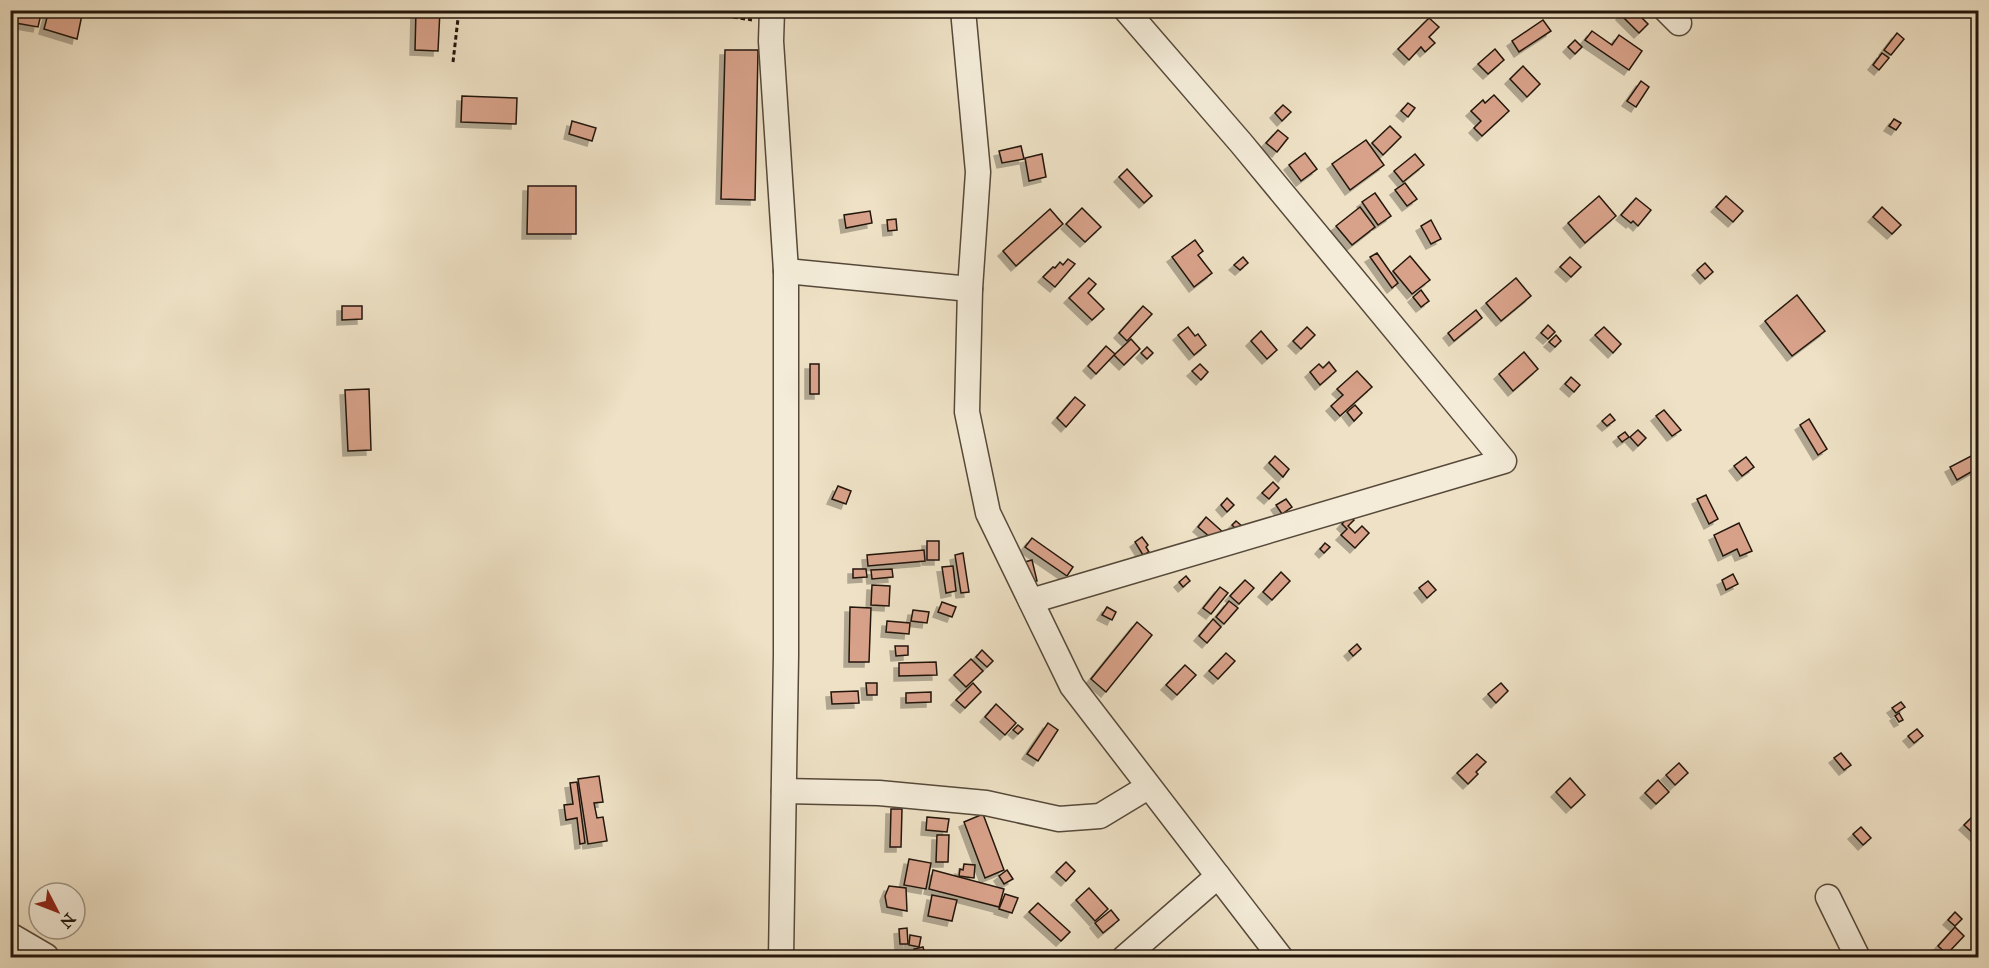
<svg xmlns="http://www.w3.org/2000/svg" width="1989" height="968" viewBox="0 0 1989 968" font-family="'IM FELL Great Primer',serif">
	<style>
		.building { fill: #d8a28a; stroke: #23160b; stroke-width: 1.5; filter: url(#shadow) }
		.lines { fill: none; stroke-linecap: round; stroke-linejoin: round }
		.minor-casing { stroke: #56493a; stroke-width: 27 }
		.path { stroke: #23160b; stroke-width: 3; stroke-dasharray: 4.5 3; stroke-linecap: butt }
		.minor { stroke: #f4ecd9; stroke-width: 24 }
	</style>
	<defs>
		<filter id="shadow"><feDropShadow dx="-5" dy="5" stdDeviation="0" flood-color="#0004"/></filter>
	</defs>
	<rect width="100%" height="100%" fill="#eee1c5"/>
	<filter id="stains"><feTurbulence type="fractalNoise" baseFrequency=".00333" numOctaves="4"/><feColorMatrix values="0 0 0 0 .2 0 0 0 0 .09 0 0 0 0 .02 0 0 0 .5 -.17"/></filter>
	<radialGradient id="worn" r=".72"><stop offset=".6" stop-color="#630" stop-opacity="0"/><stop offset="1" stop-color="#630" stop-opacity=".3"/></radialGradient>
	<g class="building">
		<path d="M10 10H42L38 27 10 22Z"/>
		<path d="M49 10H83L77 39 44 29Z"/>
		<path d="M416 10H440L438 51 415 50Z"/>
		<path d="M1626 10H1634L1648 24 1639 33 1621 15Z"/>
		<path d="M1429 18 1439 27 1429 37 1435 43 1425 52 1421 47 1409 60 1398 49Z"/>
		<path d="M1543 20 1551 31 1519 52 1512 41Z"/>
		<path d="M1592 31 1612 45 1619 35 1642 51 1629 70 1585 40Z"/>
		<path d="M1897 33 1904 39 1891 55 1884 50Z"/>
		<path d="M1575 40 1582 47 1575 54 1568 47Z"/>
		<path d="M1495 49 1504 60 1488 74 1478 64Z"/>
		<path d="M725 50H758L755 200 721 199Z"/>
		<path d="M1882 53 1889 58 1879 70 1873 65Z"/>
		<path d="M1523 66 1540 84 1527 97 1510 79Z"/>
		<path d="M1641 81 1649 87 1636 107 1627 101Z"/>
		<path d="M1494 95 1509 111 1482 136 1474 128 1481 121 1471 111 1483 100 1485 103Z"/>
		<path d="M462 96 517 98 516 124 461 122Z"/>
		<path d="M1408 103 1415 108 1408 117 1401 111Z"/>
		<path d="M1283 105 1291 112 1282 121 1275 113Z"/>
		<path d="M1894 119 1901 123 1896 130 1889 126Z"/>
		<path d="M572 121 596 128 592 141 569 134Z"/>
		<path d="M1390 126 1401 137 1383 155 1372 143Z"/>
		<path d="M1278 130 1288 138 1277 152 1266 143Z"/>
		<path d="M1366 140 1384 165 1350 190 1332 164Z"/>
		<path d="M1021 146 1024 159 1002 163 999 151Z"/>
		<path d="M1305 153 1317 169 1301 181 1289 165Z"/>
		<path d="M1042 154 1046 177 1029 181 1025 158Z"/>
		<path d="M1415 154 1424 165 1403 182 1394 171Z"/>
		<path d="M1127 169 1152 196 1144 203 1119 177Z"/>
		<path d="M1405 183 1417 199 1407 206 1395 190Z"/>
		<path d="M528 186H576V234H527Z"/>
		<path d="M1375 193 1391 216 1378 225 1362 202Z"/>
		<path d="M1599 196 1616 216 1585 243 1568 223Z"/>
		<path d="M1726 196 1743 211 1733 222 1716 207Z"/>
		<path d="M1636 198 1651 210 1638 226 1633 221 1631 223 1621 215Z"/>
		<path d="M1360 207 1375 227 1352 245 1336 226Z"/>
		<path d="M1882 207 1901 225 1892 234 1873 217Z"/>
		<path d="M1082 208 1101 227 1085 242 1066 224Z"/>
		<path d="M1050 209 1063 224 1016 266 1003 251Z"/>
		<path d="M870 211 872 223 846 228 844 215Z"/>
		<path d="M896 219 897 230 888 231 887 220Z"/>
		<path d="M1431 220 1441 239 1431 244 1421 226Z"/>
		<path d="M1195 240 1203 251 1198 255 1212 273 1194 287 1172 257Z"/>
		<path d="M1377 253 1398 283 1392 288 1370 257Z"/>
		<path d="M1410 256 1430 280 1412 294 1393 271Z"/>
		<path d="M1243 257 1248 263 1240 270 1234 265Z"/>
		<path d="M1570 257 1581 267 1571 277 1560 267Z"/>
		<path d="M1068 259 1075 264 1055 287 1043 277 1053 267 1055 268 1060 262 1063 265Z"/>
		<path d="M1705 263 1713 272 1705 279 1697 270Z"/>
		<path d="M1089 278 1096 284 1088 293 1104 309 1092 320 1069 298Z"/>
		<path d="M1516 278 1531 296 1501 321 1486 303Z"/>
		<path d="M1421 290 1429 301 1421 307 1413 297Z"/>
		<path d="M1797 295 1825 331 1792 356 1765 321Z"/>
		<path d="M342 306H362V319L342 320Z"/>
		<path d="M1143 306 1152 314 1127 341 1119 333Z"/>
		<path d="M1476 310 1482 318 1454 341 1448 333Z"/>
		<path d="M1548 325 1555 332 1548 339 1541 333Z"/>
		<path d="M1188 327 1195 336 1198 334 1206 345 1194 355 1178 335Z"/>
		<path d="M1307 327 1315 335 1301 349 1293 341Z"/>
		<path d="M1604 327 1621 344 1613 353 1595 335Z"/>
		<path d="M1261 331 1277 350 1267 359 1251 341Z"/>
		<path d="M1556 335 1561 341 1555 347 1549 342Z"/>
		<path d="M1131 339 1140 349 1124 365 1114 355Z"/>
		<path d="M1106 346 1115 354 1096 374 1088 366Z"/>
		<path d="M1147 347 1153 353 1147 359 1141 353Z"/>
		<path d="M1524 352 1538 369 1513 391 1499 374Z"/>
		<path d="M1329 362 1336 371 1320 385 1310 372 1319 364 1323 368Z"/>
		<rect x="810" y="364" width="9" height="30"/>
		<path d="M1200 364 1208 372 1201 380 1192 371Z"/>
		<path d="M1357 371 1372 387 1340 416 1331 406 1343 395 1337 389Z"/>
		<path d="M1571 377 1580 385 1574 392 1565 384Z"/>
		<path d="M369 389 371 450 348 451 345 390Z"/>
		<path d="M1075 397 1085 405 1066 427 1057 418Z"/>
		<path d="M1355 405 1362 413 1354 421 1347 412Z"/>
		<path d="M1664 410 1681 430 1672 436 1656 416Z"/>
		<path d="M1610 414 1615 420 1607 426 1602 421Z"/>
		<path d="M1809 419 1827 449 1818 455 1800 425Z"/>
		<path d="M1638 430 1646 438 1638 446 1630 437Z"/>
		<path d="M1625 432 1629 437 1622 442 1618 437Z"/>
		<path d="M1975 454 1978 461V468L1957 480 1950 467Z"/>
		<path d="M1275 456 1289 469 1283 477 1269 463Z"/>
		<path d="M1746 457 1754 467 1742 476 1734 466Z"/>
		<path d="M1273 482 1279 488 1269 499 1262 493Z"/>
		<path d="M838 486 851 491 846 504 832 499Z"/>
		<path d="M1706 495 1718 519 1709 524 1697 499Z"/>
		<path d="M1227 498 1234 505 1227 512 1221 505Z"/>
		<path d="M1286 499 1292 507 1282 514 1276 505Z"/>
		<path d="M1349 516 1354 520 1348 526 1355 533 1362 526 1369 533 1355 548 1341 535 1347 529 1342 524Z"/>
		<path d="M1206 517 1225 534 1217 543 1198 527Z"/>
		<path d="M1236 521 1242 526 1238 531 1232 525Z"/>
		<path d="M1739 523 1752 551 1740 556 1737 549 1723 556 1714 535Z"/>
		<path d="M1142 537 1148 545 1146 547 1149 552 1143 555 1135 542Z"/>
		<path d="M1032 538 1073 567 1067 576 1025 547Z"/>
		<rect x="927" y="541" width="12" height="19"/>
		<path d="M1325 543 1330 547 1324 553 1320 549Z"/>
		<path d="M924 550 925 561 868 566 867 555Z"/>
		<path d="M963 553 969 592 961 593 955 555Z"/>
		<path d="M1032 560 1037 581 1026 583 1021 563Z"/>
		<path d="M953 566 956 591 946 593 942 567Z"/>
		<path d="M853 569H866L867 577 853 578Z"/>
		<path d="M892 569 893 577 872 579 871 570Z"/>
		<path d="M1281 572 1290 581 1272 600 1263 592Z"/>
		<path d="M1733 574 1738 584 1726 590 1722 580Z"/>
		<path d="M1186 576 1190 581 1183 587 1179 582Z"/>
		<path d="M1245 580 1254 588 1239 604 1230 596Z"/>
		<path d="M1428 581 1436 590 1427 598 1419 588Z"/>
		<path d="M872 585 890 586 889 606 871 605Z"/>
		<path d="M1220 587 1228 593 1211 614 1203 608Z"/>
		<path d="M1229 601 1238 608 1224 624 1216 617Z"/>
		<path d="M942 602 956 607 952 617 938 612Z"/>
		<path d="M850 607 871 608 869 662H849Z"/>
		<path d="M1107 607 1116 612 1112 620 1102 615Z"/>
		<path d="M913 610 929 612 927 623 911 621Z"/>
		<path d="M1213 619 1221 627 1207 643 1199 636Z"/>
		<path d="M887 621 910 623 909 634 886 632Z"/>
		<path d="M1137 622 1152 635 1106 692 1091 679Z"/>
		<path d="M1357 644 1361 649 1353 656 1349 651Z"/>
		<path d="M895 646H908V655L896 656Z"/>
		<path d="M982 650 993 661 987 667 976 657Z"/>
		<path d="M1226 653 1235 661 1218 679 1209 671Z"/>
		<path d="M971 659 983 671 966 687 954 675Z"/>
		<path d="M936 662 937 675 899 676V663Z"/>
		<path d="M1185 665 1196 675 1177 695 1166 685Z"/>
		<path d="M866 683H877V695H867Z"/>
		<path d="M973 683 981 692 965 708 956 700Z"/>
		<path d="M1501 683 1508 691 1496 703 1488 694Z"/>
		<path d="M858 691 859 703 832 704 831 692Z"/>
		<path d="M931 692V702L906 703V693Z"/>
		<path d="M1901 702 1905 707 1896 713 1892 708Z"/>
		<path d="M996 704 1016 723 1005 735 985 717Z"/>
		<path d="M1899 713 1903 720 1899 722 1895 716Z"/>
		<path d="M1048 723 1058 730 1038 761 1027 754Z"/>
		<path d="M1018 725 1023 729 1018 734 1013 730Z"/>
		<path d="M1917 729 1923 736 1914 743 1908 736Z"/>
		<path d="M1841 753 1851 765 1844 770 1834 758Z"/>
		<path d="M1477 754 1486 762 1476 772 1478 774 1468 784 1457 773Z"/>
		<path d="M1679 763 1688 773 1675 785 1666 775Z"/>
		<path d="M599 776 603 802 594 803 597 818 603 817 607 841 588 844 578 779Z"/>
		<path d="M1570 778 1585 795 1571 808 1556 792Z"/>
		<path d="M1658 780 1669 792 1656 804 1645 793Z"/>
		<path d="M577 782 585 843 580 844 577 818 566 820 564 805 573 804 570 783Z"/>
		<path d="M891 809H902L901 847H890Z"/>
		<path d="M983 814 1004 870 985 878 964 822Z"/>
		<path d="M1973 816 1978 821V838L1964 825Z"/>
		<path d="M927 817 949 819 947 832 926 830Z"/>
		<path d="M1861 827 1871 838 1863 845 1853 834Z"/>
		<path d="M937 835H949L948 862H936Z"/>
		<path d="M909 859 931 863 926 889 904 885Z"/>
		<path d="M1066 862 1075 871 1066 881 1056 872Z"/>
		<path d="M964 864 975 865 974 878 959 876 960 869 963 870Z"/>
		<path d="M933 870 1004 889 999 907 929 889Z"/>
		<path d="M1007 870 1013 879 1004 884 999 876Z"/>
		<path d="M889 886 906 888 907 911 887 907 885 896Z"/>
		<path d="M1089 888 1108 909 1095 921 1076 900Z"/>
		<path d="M1005 894 1018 898 1012 913 999 909Z"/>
		<path d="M932 895 957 900 952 921 928 916Z"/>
		<path d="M1038 903 1070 932 1061 941 1029 912Z"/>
		<path d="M1111 910 1119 920 1103 933 1095 923Z"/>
		<path d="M1955 912 1962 919 1955 926 1948 920Z"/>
		<path d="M1955 927 1964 936 1947 954 1938 946Z"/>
		<path d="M907 928 908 944H900L899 929Z"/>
		<path d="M910 935 921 937 919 947 909 945Z"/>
		<path d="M923 947 925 955 928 954V958H916L914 949Z"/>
	</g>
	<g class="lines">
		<g class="minor-casing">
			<g id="minor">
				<path d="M772 10 771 41 786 271V655L781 958"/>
				<path d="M963 10 978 172 970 289 967 412 988 513 1072 686 1281 958"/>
				<path d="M1666 10 1679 23"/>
				<path d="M786 271 970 289"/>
				<path d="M1031 601 1504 461 1241 143 1126 10"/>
				<path d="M784 791 879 793 986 803 1059 819 1100 816 1148 787"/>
				<path d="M1828 897 1858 958"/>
				<path d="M10 935 46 956"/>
				<path d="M1124 958 1218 876"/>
			</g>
		</g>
		<g class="path">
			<path d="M720 10 733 17 752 20"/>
			<path d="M453 62 459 10"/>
		</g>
		<use href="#minor" class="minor"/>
	</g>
	<rect width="1989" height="968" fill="none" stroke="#eee1c5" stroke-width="36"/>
	<rect x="12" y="12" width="1965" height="944" fill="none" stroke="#23160b" stroke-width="3"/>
	<rect x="18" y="18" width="1953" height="932" fill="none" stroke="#23160b" stroke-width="1.5"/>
	<g transform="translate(57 911) rotate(132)"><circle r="28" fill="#f4ecd9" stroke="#a09687" stroke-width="1.5"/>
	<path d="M0-4.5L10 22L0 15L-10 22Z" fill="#8f2418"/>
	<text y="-9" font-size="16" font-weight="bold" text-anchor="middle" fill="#23160b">N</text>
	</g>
	<rect width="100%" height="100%" filter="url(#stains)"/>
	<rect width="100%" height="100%" fill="url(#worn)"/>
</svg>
